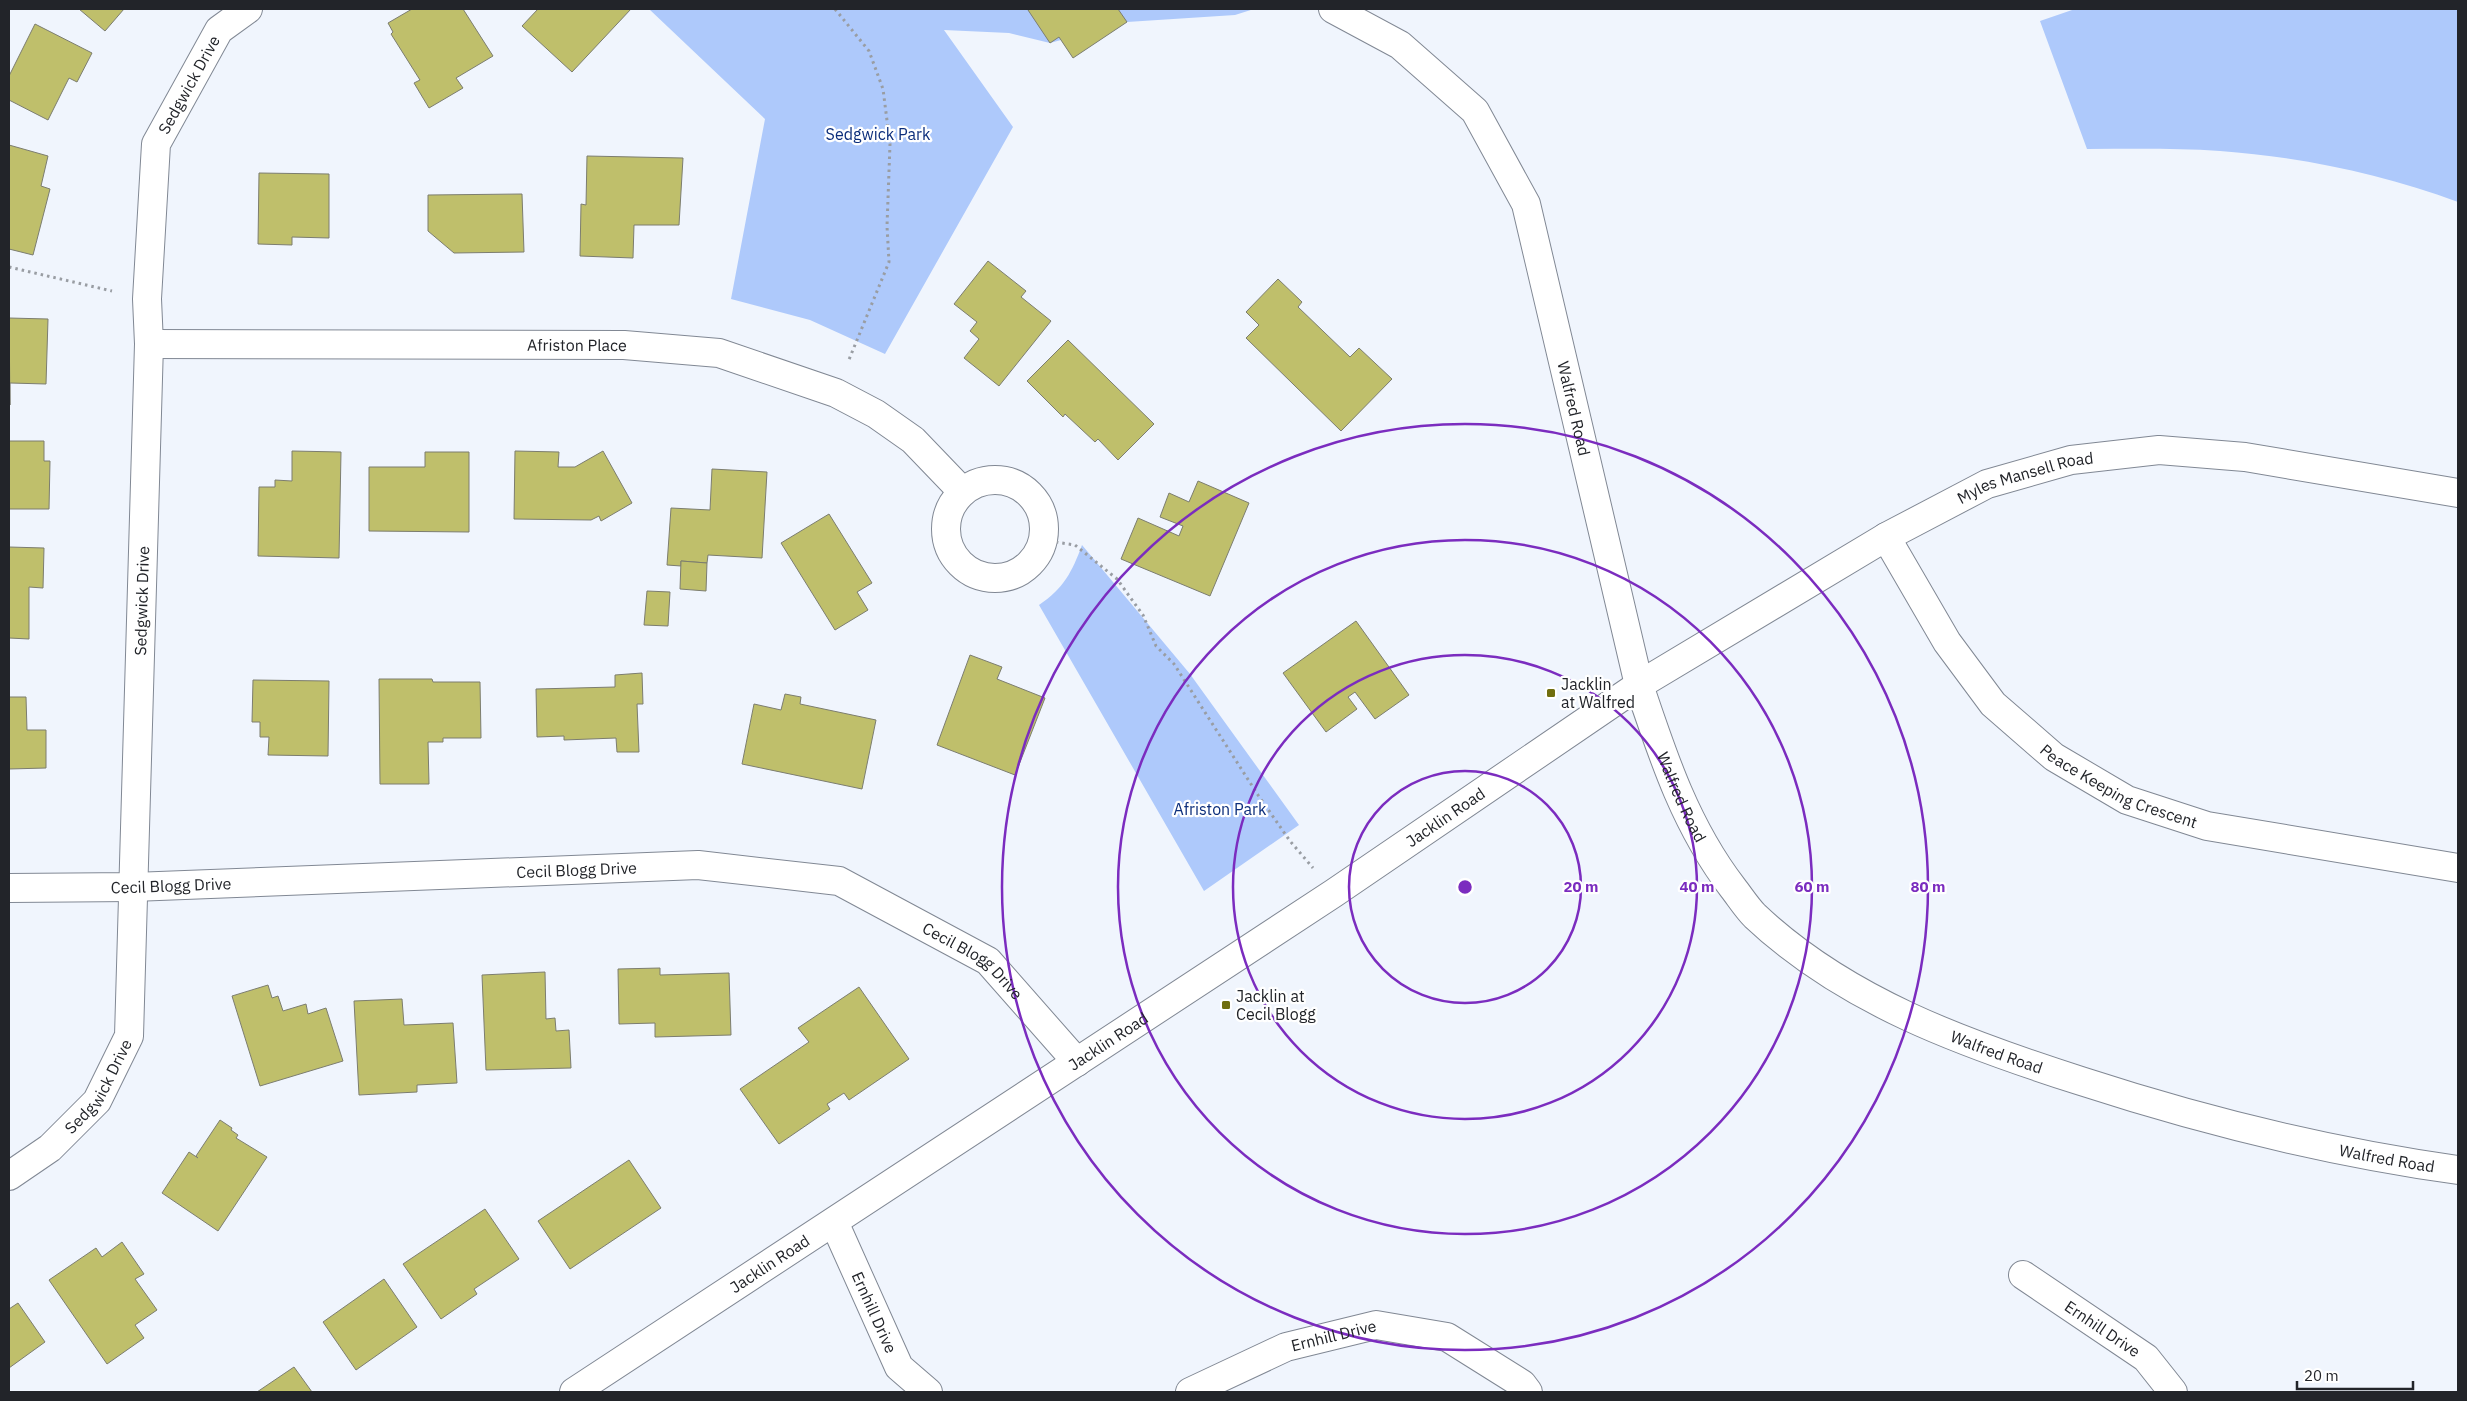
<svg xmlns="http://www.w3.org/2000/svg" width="2467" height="1401" viewBox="0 0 2467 1401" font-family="'IBM Plex Sans',sans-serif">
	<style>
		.green { fill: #aec9fb }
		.building { fill: #bfbf6b; stroke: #7c7d6f }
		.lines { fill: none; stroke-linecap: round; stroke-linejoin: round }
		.minor-casing { stroke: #818894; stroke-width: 30 }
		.path { stroke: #999da3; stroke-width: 3; stroke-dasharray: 2.5 4; stroke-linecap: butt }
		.minor { stroke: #fff; stroke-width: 28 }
		.ring { fill: none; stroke: #7b2cbf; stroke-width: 2.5 }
		.poi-dot { fill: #706e0e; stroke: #fff; stroke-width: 2 }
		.labels { text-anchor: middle; stroke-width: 4.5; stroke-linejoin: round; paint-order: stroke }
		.street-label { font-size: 16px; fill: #222429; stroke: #fff }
		.park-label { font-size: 16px; fill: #0c2e7b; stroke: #fff }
		.poi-label { font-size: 16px; fill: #222429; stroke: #fff; text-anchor: start }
		.centre { fill: #7b2cbf; stroke: #fff; stroke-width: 2.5 }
		.ring-label { font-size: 15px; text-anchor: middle; font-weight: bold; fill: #7b2cbf; stroke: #fff; stroke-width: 4.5; stroke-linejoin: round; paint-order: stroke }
	</style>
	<rect width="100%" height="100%" fill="#f0f5fd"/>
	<g class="green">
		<path d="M649 9H1254L1235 15 1127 22 1050 43 1009 33 944 30 1013 127 885 354 810 320 731 299 765 119Z"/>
		<path d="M2075 9H2458V202C2382 174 2302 157 2220 151 2176 148 2131 149 2087 149L2040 21Z"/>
		<path d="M1082 545 1190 674 1299 825 1204 891 1039 605C1064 588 1072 572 1082 545Z"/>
	</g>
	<g class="building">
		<path d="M79 9H124L105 31Z"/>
		<path d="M412 9H463L493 56 456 78 463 88 429 108 414 83 420 80 391 34 393 32 388 23Z"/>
		<path d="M538 9H631L572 72 522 26Z"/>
		<path d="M1030 9H1118L1127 22 1073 58 1059 37 1050 43 1028 10Z"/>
		<path d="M35 24 92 53 77 82 69 78 48 120 9 100V76Z"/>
		<path d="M9 145 48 156 41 186 50 189 33 255 9 249Z"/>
		<path d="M587 156 683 158 679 225H634L633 258 580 256 581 204 586 205Z"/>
		<path d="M259 173 329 174V238L292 237V245L258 244Z"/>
		<path d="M522 194 524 252 454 253 428 231V195Z"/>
		<path d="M988 261 1026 291 1021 297 1051 321 999 386 964 358 979 339 970 331 977 322 954 304Z"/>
		<path d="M1278 279 1302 302 1298 307 1350 357 1359 348 1392 379 1341 431 1246 338 1259 325 1246 312Z"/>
		<path d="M9 318 48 319 46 384 10 383V405Z"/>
		<path d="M1068 340 1154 424 1118 460 1098 439 1095 442 1065 414 1063 417 1027 381Z"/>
		<path d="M9 441H44V461H50L49 509H9Z"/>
		<path d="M292 451 341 452 339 558 258 556 259 487H275V480L292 481Z"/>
		<path d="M515 451 559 452 558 467H575L603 451 632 503 601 521 599 516 591 520 514 519Z"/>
		<path d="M425 452H469V532L369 531V467H425Z"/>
		<path d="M712 469 767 472 762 558 708 555 707 563 681 561V566L667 565 671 508 710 510Z"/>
		<path d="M1198 481 1249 503 1210 596 1121 559 1138 518 1179 536 1183 526 1160 517 1169 493 1189 502Z"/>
		<path d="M829 514 872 583 857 592 868 610 835 630 781 543Z"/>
		<path d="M9 547 44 548 43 588 29 587V639L9 638Z"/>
		<path d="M681 561 707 563 706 591 680 589Z"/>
		<path d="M647 591 670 592 668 626 644 625Z"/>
		<path d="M1356 621 1409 695 1375 719 1355 692 1348 697 1357 709 1326 732 1283 673Z"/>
		<path d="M970 655 1002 667 997 679 1045 698 1015 775 937 745Z"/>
		<path d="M642 673 643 704H637L639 752H617L616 738 564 740V736L537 737 536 689 615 687V675Z"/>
		<path d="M379 679H432L433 682H480L481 738H443V742H428L429 784H380Z"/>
		<path d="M253 680 329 681 328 756 268 755 269 737H260V722H252Z"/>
		<path d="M785 694 801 697 800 704 876 720 862 789 742 764 754 704 781 710Z"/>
		<path d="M9 697H26L27 730H46V768L9 769Z"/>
		<path d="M660 968V975L729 973 731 1035 655 1037V1023L619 1024 618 969Z"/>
		<path d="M545 972 546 1019 555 1018 556 1031 569 1030 571 1068 486 1070 482 975Z"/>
		<path d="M268 985 272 998 278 996 283 1011 306 1004 308 1014 326 1008 343 1061 260 1086 232 996Z"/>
		<path d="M859 987 909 1059 849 1100 844 1093 827 1104 830 1109 779 1144 740 1089 809 1042 798 1028Z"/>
		<path d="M402 999 404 1025 453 1023 457 1083 417 1085V1092L359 1095 354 1001Z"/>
		<path d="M220 1120 232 1128 231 1130 238 1135 236 1138 267 1157 218 1231 162 1193 189 1152 198 1158 196 1156Z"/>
		<path d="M629 1160 661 1208 570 1269 538 1221Z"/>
		<path d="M485 1209 519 1259 474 1289 477 1294 441 1319 403 1264Z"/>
		<path d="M122 1242 144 1274 135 1279 157 1310 135 1325 144 1338 107 1364 49 1280 96 1248 102 1257Z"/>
		<path d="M384 1279 417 1327 356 1370 323 1322Z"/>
		<path d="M18 1303 45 1342 9 1368V1309Z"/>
		<path d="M294 1367 312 1392H257Z"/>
	</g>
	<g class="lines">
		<g class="minor-casing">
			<g id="minor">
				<path id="s1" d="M1333 9 1400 45 1475 111 1526 204 1639 685C1663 757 1686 827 1733 888 1740 897 1747 908 1755 916 1845 1001 1965 1044 2081 1081 2204 1121 2329 1152 2458 1170"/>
				<path id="s2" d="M149 344 624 345 719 353 836 393 876 414 913 440 962 491"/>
				<circle cx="995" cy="529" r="49"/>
				<path id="s3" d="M1886 537 1947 642 1993 704 2054 757 2127 800 2207 826 2458 868"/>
				<path id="s4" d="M9 888 133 887 698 865 839 881 988 961 1077 1062"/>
				<path id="s5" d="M9 1176 50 1148 97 1101 129 1036 149 344 147 299 156 144 219 30 248 9"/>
				<path id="s6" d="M834 1222 899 1367 928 1392"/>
				<path id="s7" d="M2023 1275 2146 1358 2173 1392"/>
				<path id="s8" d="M574 1392 1334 893 1639 685 1886 537 1987 484 2071 460 2159 450 2245 457 2458 493"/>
				<path id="s9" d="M1190 1392 1286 1347 1376 1325 1447 1337 1522 1384 1528 1392"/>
			</g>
		</g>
		<g class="path">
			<path d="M835 9 869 51 883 89 890 144 887 226 889 262 848 362"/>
			<path d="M9 267 112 291"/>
			<path d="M1043 540 1075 545 1117 579 1143 615 1156 646 1174 664 1258 795 1290 841 1313 868"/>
		</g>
		<use href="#minor" class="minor"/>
	</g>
	<g class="ring">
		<circle cx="1465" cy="887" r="116"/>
		<circle cx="1465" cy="887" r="232"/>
		<circle cx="1465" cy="887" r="347"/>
		<circle cx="1465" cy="887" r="463"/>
	</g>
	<g class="poi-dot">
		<rect x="1546" y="688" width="10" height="10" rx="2.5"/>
		<rect x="1221" y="1000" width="10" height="10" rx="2.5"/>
	</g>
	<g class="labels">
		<g class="street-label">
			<text dy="6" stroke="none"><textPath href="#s5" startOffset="1149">Sedgwick Drive</textPath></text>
			<text dy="6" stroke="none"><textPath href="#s2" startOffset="428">Afriston Place</textPath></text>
			<text dy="6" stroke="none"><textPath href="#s1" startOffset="492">Walfred Road</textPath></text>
			<text dy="6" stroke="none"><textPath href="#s8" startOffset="1719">Myles Mansell Road</textPath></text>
			<text dy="6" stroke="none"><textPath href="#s5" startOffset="624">Sedgwick Drive</textPath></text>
			<text dy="6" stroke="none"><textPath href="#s3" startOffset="351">Peace Keeping Crescent</textPath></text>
			<text dy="6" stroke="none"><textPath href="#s1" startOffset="896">Walfred Road</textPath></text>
			<text dy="6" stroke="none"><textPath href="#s8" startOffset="1044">Jacklin Road</textPath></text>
			<text dy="6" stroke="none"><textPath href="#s4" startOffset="568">Cecil Blogg Drive</textPath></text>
			<text dy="6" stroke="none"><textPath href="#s4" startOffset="162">Cecil Blogg Drive</textPath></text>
			<text dy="6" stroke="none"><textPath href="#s4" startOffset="988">Cecil Blogg Drive</textPath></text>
			<text dy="6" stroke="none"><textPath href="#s8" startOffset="639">Jacklin Road</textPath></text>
			<text dy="6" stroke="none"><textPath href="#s1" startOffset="1316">Walfred Road</textPath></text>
			<text dy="6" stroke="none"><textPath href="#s5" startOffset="129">Sedgwick Drive</textPath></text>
			<text dy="6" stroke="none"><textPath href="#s1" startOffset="1721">Walfred Road</textPath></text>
			<text dy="6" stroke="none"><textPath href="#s8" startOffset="234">Jacklin Road</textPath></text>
			<text dy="6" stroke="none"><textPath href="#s6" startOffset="99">Ernhill Drive</textPath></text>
			<text dy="6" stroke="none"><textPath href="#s7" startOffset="96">Ernhill Drive</textPath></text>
			<text dy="6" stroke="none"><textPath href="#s9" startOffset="155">Ernhill Drive</textPath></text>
		</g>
		<g class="park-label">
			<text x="878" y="140">Sedgwick Park</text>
			<text x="1220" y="815">Afriston Park</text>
		</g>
		<g class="poi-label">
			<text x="1561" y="690">Jacklin<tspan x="1561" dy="18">at Walfred</tspan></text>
			<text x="1236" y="1002">Jacklin at<tspan x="1236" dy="18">Cecil Blogg</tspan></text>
		</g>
	</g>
	<circle cx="1465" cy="887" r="8" class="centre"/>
	<g class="ring-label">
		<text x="1581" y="892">20 m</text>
		<text x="1697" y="892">40 m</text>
		<text x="1812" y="892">60 m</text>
		<text x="1928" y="892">80 m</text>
	</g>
	<rect width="2467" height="1401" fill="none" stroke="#222429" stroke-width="20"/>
	<path d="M2297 1381v8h116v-8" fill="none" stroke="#222429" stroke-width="2.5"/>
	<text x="2304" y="1381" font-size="15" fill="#222429" stroke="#ffffff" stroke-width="4" paint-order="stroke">20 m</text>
</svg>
